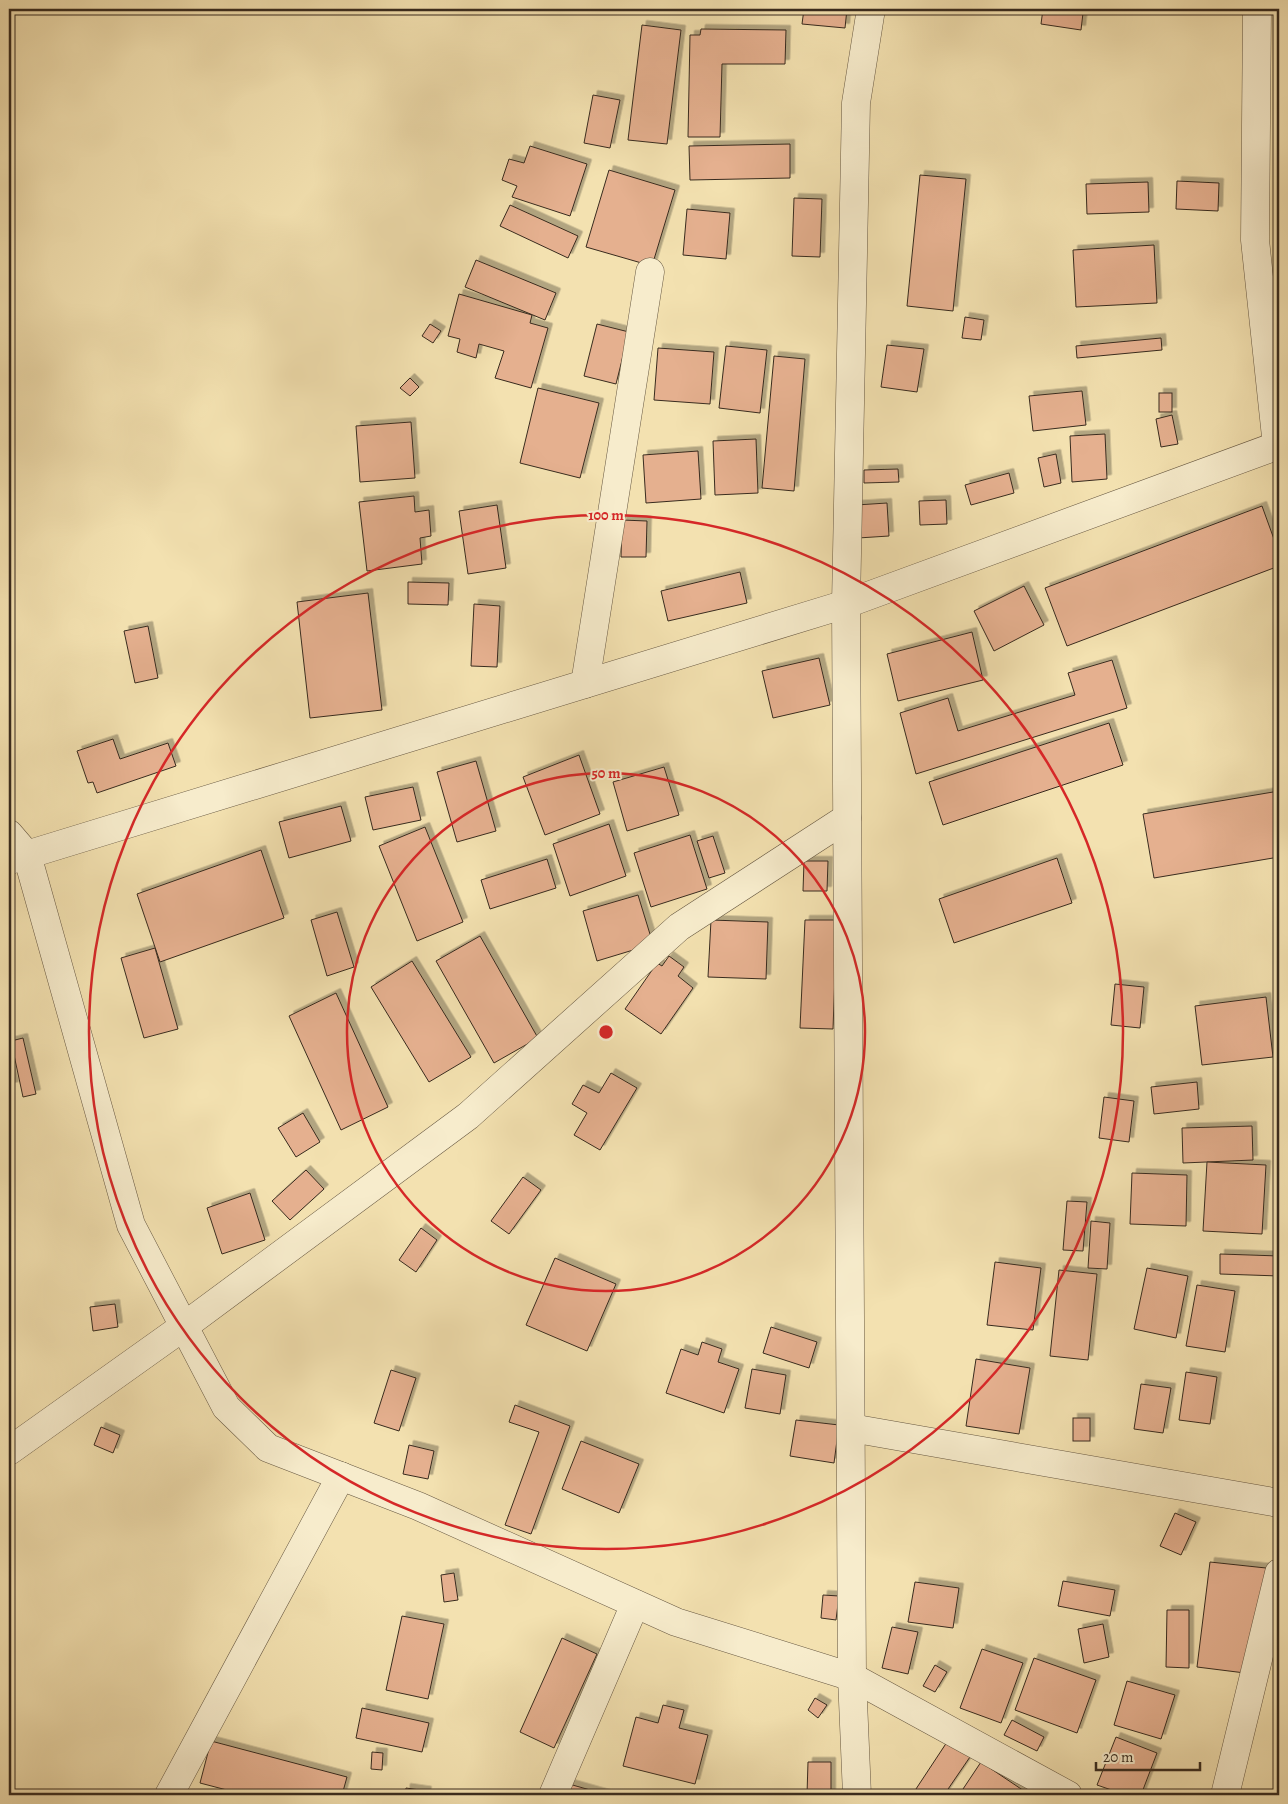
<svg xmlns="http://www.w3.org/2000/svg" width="1288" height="1804" viewBox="0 0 1288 1804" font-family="Alegreya,serif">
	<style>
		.building { fill: #e5b08f; stroke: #382b1e; filter: url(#shadow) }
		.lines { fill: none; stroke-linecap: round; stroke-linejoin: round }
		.minor-casing { stroke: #675842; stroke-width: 29 }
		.minor { stroke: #f7eccc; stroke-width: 28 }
		.ring { fill: none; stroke: #d62828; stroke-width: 2.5 }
		.centre { fill: #d62828; stroke: #f7eccc; stroke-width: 2.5 }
		.ring-label { font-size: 15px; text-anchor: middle; font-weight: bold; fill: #d62828; stroke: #f7eccc; stroke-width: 4; stroke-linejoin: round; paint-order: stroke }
	</style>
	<defs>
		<filter id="shadow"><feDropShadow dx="4.5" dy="-4.5" stdDeviation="0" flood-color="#0004"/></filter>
	</defs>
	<rect width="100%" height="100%" fill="#f3e1b0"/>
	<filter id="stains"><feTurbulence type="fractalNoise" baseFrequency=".004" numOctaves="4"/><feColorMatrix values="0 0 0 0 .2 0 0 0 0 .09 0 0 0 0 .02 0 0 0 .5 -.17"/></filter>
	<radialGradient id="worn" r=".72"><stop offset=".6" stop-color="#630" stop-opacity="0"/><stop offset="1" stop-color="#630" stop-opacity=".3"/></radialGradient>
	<g class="building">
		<path d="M804 9H847L845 28 802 24Z"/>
		<path d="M1043 9 1083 13 1081 30 1041 24Z"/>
		<path d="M642 25 681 30 667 144 628 140Z"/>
		<path d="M701 29 786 30 785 64H722L720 137H688L690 35H700Z"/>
		<path d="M593 95 620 100 610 148 584 143Z"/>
		<path d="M790 144V178L690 180 689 146Z"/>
		<path d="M530 146 587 164 570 216 512 197 517 186 502 180 509 159 524 163Z"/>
		<path d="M609 170 675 190 652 266 586 247Z"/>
		<path d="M920 175 966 179 953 311 907 306Z"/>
		<path d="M1177 181 1219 183 1218 211 1176 209Z"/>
		<path d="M1148 182 1149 212 1087 214 1086 184Z"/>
		<path d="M794 198 822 199 820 257 792 256Z"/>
		<path d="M510 205 578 236 568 258 500 226Z"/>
		<path d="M687 209 730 213 726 259 683 255Z"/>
		<path d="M1154 245 1157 303 1076 307 1073 250Z"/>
		<path d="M476 260 556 293 545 320 465 287Z"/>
		<path d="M459 294 532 315 530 323 548 328 531 388 495 378 504 351 479 344 476 358 457 352 460 339 448 336Z"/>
		<path d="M965 317 984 320 981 340 962 338Z"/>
		<path d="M430 324 441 331 433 343 422 336Z"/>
		<path d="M597 324 629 332 616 384 584 376Z"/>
		<path d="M1161 338 1162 350 1077 358 1076 346Z"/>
		<path d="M887 345 924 349 917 392 881 387Z"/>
		<path d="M726 346 767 350 760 413 719 408Z"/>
		<path d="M658 348 714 352 710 404 654 400Z"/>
		<path d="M774 356 805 359 794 491 762 488Z"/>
		<path d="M410 378 419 387 410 396 400 388Z"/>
		<path d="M538 388 599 403 580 478 520 463Z"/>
		<path d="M1082 391 1086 425 1033 431 1029 396Z"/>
		<rect x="1159" y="393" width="13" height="19"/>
		<path d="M1172 415 1178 444 1161 447 1156 419Z"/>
		<path d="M411 422 415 478 360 482 356 426Z"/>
		<path d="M1105 434 1107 479 1072 482 1070 436Z"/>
		<path d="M756 439 758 493 715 495 713 441Z"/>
		<path d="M698 451 701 499 646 503 643 455Z"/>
		<path d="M1056 454 1061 483 1044 487 1038 458Z"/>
		<path d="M898 469 899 482 864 483V470Z"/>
		<path d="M1009 473 1014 493 971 505 965 485Z"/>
		<path d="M414 496 415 512 429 510 431 536 420 538 422 564 367 571 359 502Z"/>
		<path d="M946 500 947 524 920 525 919 501Z"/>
		<path d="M887 503 889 536 858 538 856 505Z"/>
		<path d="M497 505 506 568 468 574 459 511Z"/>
		<path d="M1262 506 1279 553V566L1067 646 1045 588Z"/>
		<path d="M622 520 647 521 646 557H621Z"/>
		<path d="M740 572 747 603 668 621 661 591Z"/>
		<path d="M408 582 449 583 448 605 408 604Z"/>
		<path d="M1024 586 1044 625 994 651 974 611Z"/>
		<path d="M368 593 382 710 310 718 297 602Z"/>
		<path d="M474 604 500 606 497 667 471 666Z"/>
		<path d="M148 626 158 678 135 683 124 631Z"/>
		<path d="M972 632 983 680 898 701 887 654Z"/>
		<path d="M819 658 830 705 773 718 762 671Z"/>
		<path d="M1112 660 1127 708 916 774 900 713 948 698 958 731 1075 695 1068 673Z"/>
		<path d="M1109 723 1123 765 943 825 929 782Z"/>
		<path d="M113 739 120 759 168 743 176 766 97 793 93 782 88 783 77 751Z"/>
		<path d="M579 755 600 814 545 835 523 777Z"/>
		<path d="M476 761 496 831 457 842 437 772Z"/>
		<path d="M664 767 679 815 627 831 613 782Z"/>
		<path d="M413 787 421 820 373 830 365 797Z"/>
		<path d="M1279 791V857L1154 878 1143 814Z"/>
		<path d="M341 806 351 841 289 858 279 822Z"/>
		<path d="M609 824 626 876 570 896 553 844Z"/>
		<path d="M425 827 463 922 417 941 379 846Z"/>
		<path d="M690 835 707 889 651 907 634 853Z"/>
		<path d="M713 836 725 873 709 878 697 841Z"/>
		<path d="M261 850 284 918 160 962 137 894Z"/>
		<path d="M1057 858 1072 903 954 943 939 899Z"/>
		<path d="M547 859 556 888 490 909 481 880Z"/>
		<path d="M804 861H828L827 891H803Z"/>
		<path d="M638 895 653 944 597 961 583 911Z"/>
		<path d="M337 912 354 967 327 976 311 920Z"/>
		<path d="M711 920 768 922 766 979 708 977Z"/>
		<path d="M805 920H837L833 1029 800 1028Z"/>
		<path d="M480 936 538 1038 494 1063 436 961Z"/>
		<path d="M155 948 178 1029 144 1038 121 958Z"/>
		<path d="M669 956 684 967 678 976 693 988 661 1034 625 1009 657 963 662 966Z"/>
		<path d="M412 961 471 1057 429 1082 371 987Z"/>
		<path d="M1115 984 1144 987 1140 1028 1111 1025Z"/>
		<path d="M336 993 388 1107 341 1130 289 1016Z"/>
		<path d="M1266 997 1273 1057 1202 1065 1195 1006Z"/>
		<path d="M23 1038 36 1094 23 1097 11 1041Z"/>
		<path d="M9 1064 14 1086 9 1087Z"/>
		<path d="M611 1073 637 1088 600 1150 574 1135 587 1113 572 1104 583 1085 599 1093Z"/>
		<path d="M1197 1082 1199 1109 1154 1114 1151 1087Z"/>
		<path d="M1104 1097 1134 1101 1129 1142 1099 1138Z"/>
		<path d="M303 1113 320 1142 296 1157 278 1128Z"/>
		<path d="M1252 1126 1253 1160 1183 1163 1182 1128Z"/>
		<path d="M1207 1162 1266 1165 1262 1234 1203 1231Z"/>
		<path d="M306 1170 324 1189 290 1220 272 1201Z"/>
		<path d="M1132 1173 1187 1175 1186 1226 1130 1224Z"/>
		<path d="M523 1177 541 1190 509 1234 491 1221Z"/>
		<path d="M250 1193 265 1240 222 1254 207 1208Z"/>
		<path d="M1067 1201 1087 1202 1083 1251 1063 1250Z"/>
		<path d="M1091 1221 1110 1223 1107 1269 1088 1268Z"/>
		<path d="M421 1228 437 1240 416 1272 399 1260Z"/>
		<path d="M1220 1254 1279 1256V1276L1220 1274Z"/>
		<path d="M555 1258 616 1284 587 1351 526 1325Z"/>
		<path d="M995 1262 1041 1268 1033 1330 987 1325Z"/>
		<path d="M1147 1268 1188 1276 1176 1338 1134 1329Z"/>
		<path d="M1059 1270 1097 1274 1088 1360 1050 1356Z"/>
		<path d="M1197 1285 1235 1291 1225 1352 1186 1346Z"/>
		<path d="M115 1304 118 1327 93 1331 90 1307Z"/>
		<path d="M771 1327 817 1342 809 1368 763 1353Z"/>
		<path d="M702 1342 722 1349 718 1362 739 1369 724 1413 666 1393 681 1349 698 1355Z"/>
		<path d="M976 1359 1030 1368 1019 1434 966 1426Z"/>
		<path d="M752 1369 786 1375 780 1414 745 1408Z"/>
		<path d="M391 1370 416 1378 399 1431 374 1423Z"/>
		<path d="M1186 1372 1217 1377 1210 1424 1179 1420Z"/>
		<path d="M1141 1384 1171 1388 1163 1433 1134 1429Z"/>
		<path d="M515 1405 570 1426 531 1534 505 1525 539 1432 509 1422Z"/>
		<rect x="1073" y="1418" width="17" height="23"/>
		<path d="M796 1420 839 1425 834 1463 790 1456Z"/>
		<path d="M101 1427 120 1435 113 1453 94 1445Z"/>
		<path d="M581 1441 639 1464 619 1513 562 1489Z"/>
		<path d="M409 1445 434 1451 428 1479 403 1474Z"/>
		<path d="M1175 1513 1196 1522 1181 1555 1160 1546Z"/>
		<path d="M1210 1562 1266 1568 1253 1674 1197 1667Z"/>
		<path d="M454 1573 458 1600 444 1602 441 1575Z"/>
		<path d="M1063 1581 1115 1590 1110 1616 1058 1606Z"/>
		<path d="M915 1582 959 1588 953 1628 908 1622Z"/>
		<path d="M823 1595 839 1596 836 1620 821 1618Z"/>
		<path d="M1167 1610H1189V1668L1166 1667Z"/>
		<path d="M402 1616 444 1624 428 1699 386 1690Z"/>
		<path d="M1103 1624 1109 1657 1084 1663 1078 1629Z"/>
		<path d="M892 1627 918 1632 908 1674 882 1668Z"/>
		<path d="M562 1638 597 1654 554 1748 520 1732Z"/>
		<path d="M982 1649 1023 1663 1001 1723 960 1708Z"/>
		<path d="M1034 1658 1096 1680 1077 1733 1015 1710Z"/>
		<path d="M935 1665 947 1672 935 1692 923 1686Z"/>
		<path d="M1127 1681 1175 1695 1161 1739 1114 1725Z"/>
		<path d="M815 1698 827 1705 818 1718 808 1710Z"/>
		<path d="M663 1705 684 1710 679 1728 708 1735 695 1784 623 1766 636 1717 658 1723Z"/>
		<path d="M362 1708 429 1723 422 1752 356 1738Z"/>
		<path d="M1012 1720 1044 1737 1037 1751 1004 1735Z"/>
		<path d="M1116 1737 1157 1753 1141 1795H1126L1097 1785Z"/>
		<path d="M949 1739 972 1754 944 1795H912Z"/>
		<path d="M211 1741 347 1777 342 1795H246L200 1783Z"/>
		<path d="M372 1752 383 1753 382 1770 371 1769Z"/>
		<path d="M808 1762H831V1795H807Z"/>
		<path d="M981 1762 1030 1795H972L963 1789Z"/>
		<path d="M569 1784 608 1795H566Z"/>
		<path d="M406 1788 427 1791 426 1795H405Z"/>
	</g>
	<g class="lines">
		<g class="minor-casing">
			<g id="minor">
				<path d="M1257 9 1255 240 1277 446"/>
				<path d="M585 684 650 272"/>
				<path d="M9 834 27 855 131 1225 226 1407 268 1448 418 1506 676 1622 852 1677 1068 1795"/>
				<path d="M10 860 846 604 1279 445"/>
				<path d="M851 1428 1279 1503"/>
				<path d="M9 1451 183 1327 468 1116 679 927 847 818"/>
				<path d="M169 1795 341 1476"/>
				<path d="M553 1795 635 1604"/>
				<path d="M857 1795 852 1677 846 604 856 103 871 9"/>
				<path d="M1225 1795 1279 1573"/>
			</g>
		</g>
		<use href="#minor" class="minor"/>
	</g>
	<g class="ring">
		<circle cx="606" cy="1032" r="259"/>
		<circle cx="606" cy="1032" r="517"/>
	</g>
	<circle cx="606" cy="1032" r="8" class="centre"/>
	<g class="ring-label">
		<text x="606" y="520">100 m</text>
		<text x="606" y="778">50 m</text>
	</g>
	<rect width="1288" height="1804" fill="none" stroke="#f3e1b0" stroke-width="30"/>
	<rect x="10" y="10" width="1268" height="1784" fill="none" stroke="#382b1e" stroke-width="2.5"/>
	<rect x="15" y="15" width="1258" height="1774" fill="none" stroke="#382b1e"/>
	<path d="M1096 1762v8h104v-8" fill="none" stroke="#382b1e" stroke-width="2.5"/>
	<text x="1103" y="1762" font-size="15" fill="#382b1e" stroke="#f7eccc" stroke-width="4" paint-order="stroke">20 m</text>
	<rect width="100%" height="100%" filter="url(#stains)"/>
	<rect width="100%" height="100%" fill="url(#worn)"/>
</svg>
